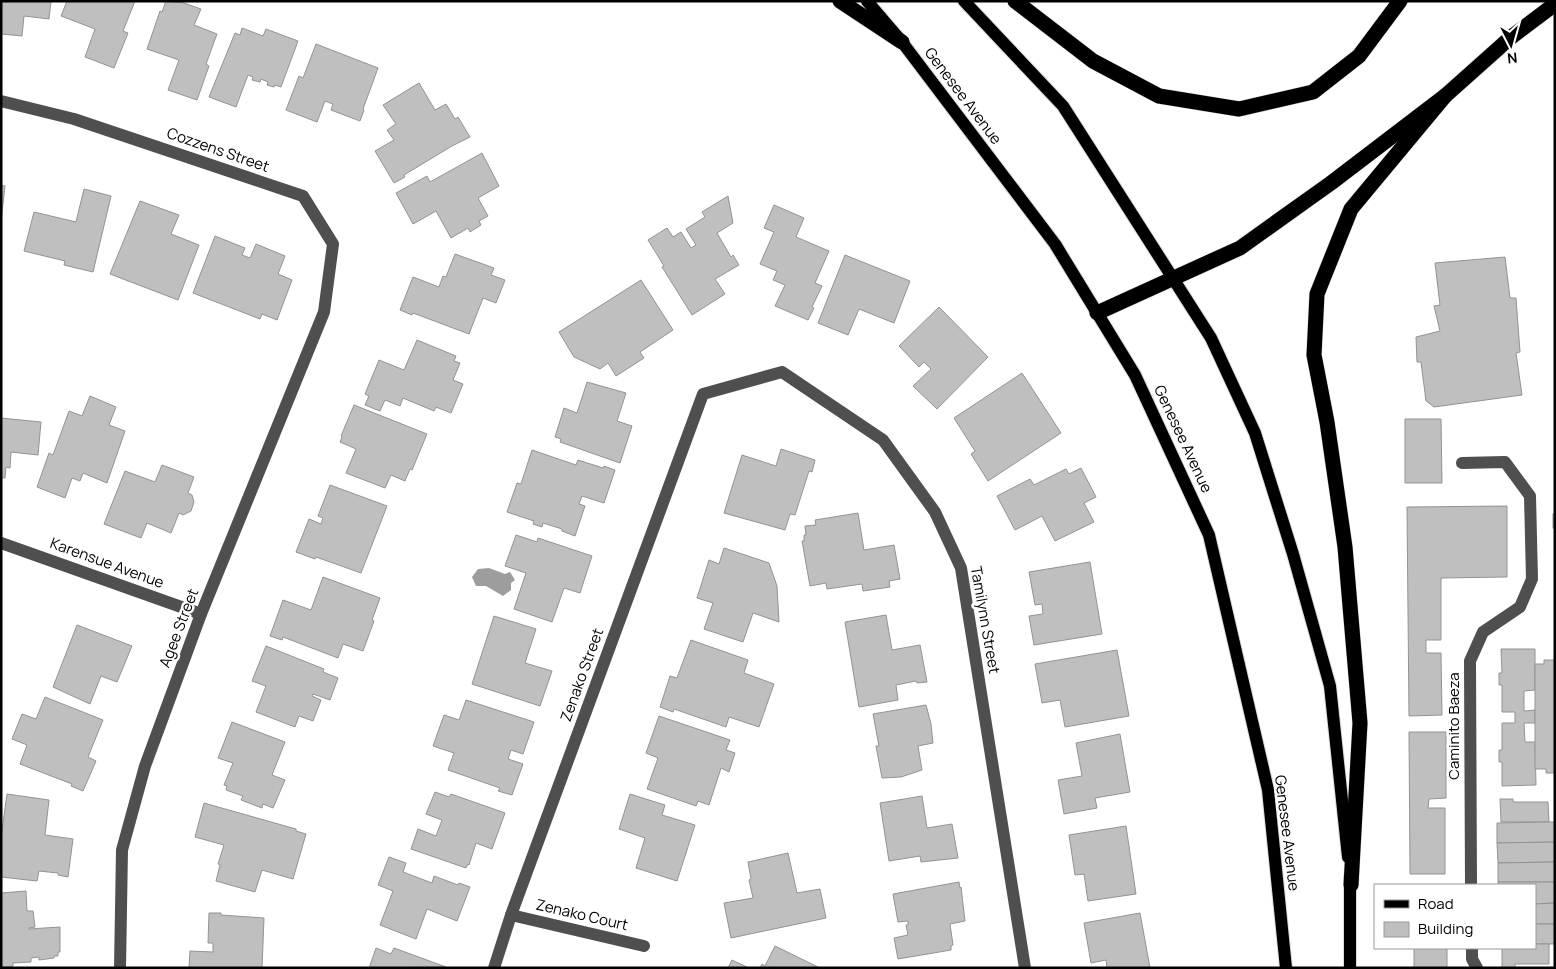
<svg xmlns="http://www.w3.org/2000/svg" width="1556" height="969" viewBox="0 0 1556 969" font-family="Manrope,sans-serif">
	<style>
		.water { fill: #9d9d9d }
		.building { fill: #bfbfbf; stroke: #939393 }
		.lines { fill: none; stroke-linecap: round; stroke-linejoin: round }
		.major-casing { stroke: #dbdbdb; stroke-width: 14 }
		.highway-casing { stroke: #dbdbdb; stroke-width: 16 }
		.minor { stroke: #4f4f4f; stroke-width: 12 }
		.major { stroke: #000; stroke-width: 12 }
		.highway { stroke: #000; stroke-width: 15 }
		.labels { text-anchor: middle; stroke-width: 5; stroke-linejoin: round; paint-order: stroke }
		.street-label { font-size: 15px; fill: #000; stroke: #fff }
	</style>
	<rect width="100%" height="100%" fill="#fff"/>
	<path class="water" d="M489 568 505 574 510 572 515 580 511 583V590L503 596 486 586H476L472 577 478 569Z"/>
	<g class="building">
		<path d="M1 1H51L49 19 24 16 22 36 1 34Z"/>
		<path d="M67 1H135L123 31 128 33 114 68 85 57 95 29 61 16Z"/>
		<path d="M166 1 184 3 201 9 194 25 217 34 206 64 209 66 197 100 168 90 179 60 147 49 160 11 162 12Z"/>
		<path d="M242 28 263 36 266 29 298 41 281 87 275 85 274 87 267 85 268 82 261 79 260 82 252 80 253 77 248 75 236 107 209 97 235 33 240 35Z"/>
		<path d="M316 44 378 68 363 109 364 110 360 121 331 110 333 104 325 101 317 122 286 110 299 76 303 78Z"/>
		<path d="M419 83 435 110 446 104 455 119 458 117 470 137 452 146 404 175 405 177 394 183 375 151 394 140 387 130 396 124 383 105Z"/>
		<path d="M482 153 499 186 478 198 488 216 479 221 481 225 470 232 468 228 451 238 436 211 413 224 396 193 427 176 430 182Z"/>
		<path d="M1 185 5 186 1 222Z"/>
		<path d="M84 189 111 196 93 272 64 265 65 261 24 251 34 212 76 222Z"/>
		<path d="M728 196 733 223 717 233 731 257 733 255 739 265 715 279 725 294 692 315 662 267 664 266 648 240 667 228 673 237 681 232 691 248 696 245 686 229 705 217 702 212Z"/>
		<path d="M140 201 179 215 171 234 199 245 178 300 110 274Z"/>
		<path d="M774 205 804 218 796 237 829 251 815 283 822 286 812 307 814 308 808 320 775 306 785 285 773 280 777 271 760 264 774 232 764 228Z"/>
		<path d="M215 236 245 248 242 255 250 258 256 244 285 256 278 274 292 280 277 320 262 314 260 319 193 293Z"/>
		<path d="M455 254 494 268 491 275 505 280 496 303 483 298 469 334 413 313 412 315 400 310 413 277 439 287 443 276 446 277Z"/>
		<path d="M845 255 910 281 894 323 859 309 848 335 818 323Z"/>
		<path d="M1505 257 1510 298H1516L1520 352 1516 353 1522 395 1434 407 1426 401 1421 362H1417L1416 337 1440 331 1434 306 1440 305 1435 263Z"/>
		<path d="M641 280 673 330 640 352 644 358 616 376 608 363 600 369 574 357 559 332Z"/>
		<path d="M939 307 988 357 937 409 913 386 931 369 924 362 919 367 899 346Z"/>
		<path d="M417 340 456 356 454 361 460 363 453 380 463 384 451 413 436 407 434 411 403 398 400 406 385 400 380 411 365 405 369 396 365 394 379 360 404 370Z"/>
		<path d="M1022 373 1061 433 988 481 971 454 975 451 954 418Z"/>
		<path d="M587 382 626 393 617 421 632 426 620 463 560 442 561 439 555 437 564 408 577 413Z"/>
		<path d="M90 396 116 407 109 425 125 431 107 483 83 473 80 481 72 478 65 498 37 487 49 453 53 455 69 411 82 416Z"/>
		<path d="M354 405 427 434 412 470 410 469 405 481 391 475 385 488 346 473 356 449 340 442 342 437 341 436Z"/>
		<path d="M1 418 41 422 38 455 11 452 10 468 6 467 5 478H1Z"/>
		<path d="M1405 419H1441L1442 483H1405Z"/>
		<path d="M781 449 815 460 812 472 809 471 795 515 790 514 785 530 724 513 742 455 776 466Z"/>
		<path d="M532 450 576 465 578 460 603 468 604 466 615 470 604 503 582 496 579 504 585 506 575 536 562 531V529L543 523 542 527 533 524 534 521 507 512 517 483 521 484Z"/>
		<path d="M162 465 194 477 188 493 192 495 194 502 191 511 183 515 179 513 171 533 147 523 141 538 104 524 125 471 155 482Z"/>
		<path d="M1081 468 1096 497 1084 503 1094 522 1055 541 1042 516 1015 530 997 496 1030 479 1034 485 1066 469 1069 474Z"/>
		<path d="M330 485 387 506 361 573 316 557 315 559 296 552 309 519 321 524 323 518 318 516Z"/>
		<path d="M1507 506V577L1441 578V640H1426V653H1441L1442 715 1409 716 1407 507Z"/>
		<path d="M858 513 864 550 894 545 900 579 889 581 890 587 863 591 862 584 827 589 826 583 810 586 802 541H804V535H806L805 526 816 525 815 520Z"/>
		<rect x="1553" y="514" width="2" height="14"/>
		<path d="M516 535 537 542 538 538 592 556 580 593 564 588 552 622 514 609 526 573 505 566Z"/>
		<path d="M724 548 769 563 777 586 779 622 753 613 743 642 704 629 713 603 697 598 709 560 719 564Z"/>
		<path d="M1090 562 1102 634 1034 645 1029 616 1043 614 1042 604 1035 605 1029 572Z"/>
		<path d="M323 577 380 598 372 620 374 621 363 651 343 644 338 658 283 637 282 640 270 636 283 600 311 610Z"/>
		<path d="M886 615 892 650 920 645 927 682 917 683 916 681 896 685 898 700 859 707 845 622Z"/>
		<path d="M494 616 536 629 525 663 552 671 540 706 472 684Z"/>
		<path d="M77 625 132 646 117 682 101 676 90 704 53 687Z"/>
		<path d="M691 640 748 660 744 673 774 684 759 727 729 717 726 727 674 709 673 712 660 707 670 676 677 678Z"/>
		<path d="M266 646 324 669 323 672 338 678 330 700 313 694 312 696 321 700 313 721 299 716 295 727 256 712 266 686 252 681Z"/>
		<path d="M1501 649H1535V690L1524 691V711L1535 710V723H1524L1525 742H1535L1536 785 1502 786V762H1499V750H1502V723H1515V712H1502V685H1499V673H1502Z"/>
		<path d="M1117 650 1129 716 1065 727 1060 700 1042 703 1035 664Z"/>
		<path d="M1544 660H1555V773H1546V769H1535V664H1544Z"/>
		<path d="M45 697 103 720 88 757 96 761 83 791 71 786 72 784 20 764 27 745 12 739 22 714 36 719Z"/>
		<path d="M466 700 534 722 523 754 511 750 508 759 523 764 512 795 498 791 500 788 448 770 454 753 433 746 444 715 459 720Z"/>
		<path d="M926 705 931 724 933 743 918 746 922 770 901 777 882 778 876 746H879L873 714Z"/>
		<path d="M659 716 730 740 726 750 735 753 729 772 721 768 709 805 698 801 696 806 647 789 658 758 646 753Z"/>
		<path d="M232 722 285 742 272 775 285 780 273 808 263 804 262 808 241 800 243 796 226 790 227 786 224 785 233 763 218 758Z"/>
		<path d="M1409 732H1446V798L1429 799 1428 808H1445V874H1410Z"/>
		<path d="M1120 734 1130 792 1095 798 1097 808 1064 814 1058 780 1082 776 1076 743Z"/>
		<path d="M435 792 449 797 451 794 505 813 492 849 476 843 469 865 468 864 466 868 411 849 418 829 436 836 442 820 426 814Z"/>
		<path d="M7 794 49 800 45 835 73 839 68 877 58 875V873L39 871 37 881 1 877V838Z"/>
		<path d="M630 794 665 805 662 815 695 825 677 881 636 868 645 838 619 829Z"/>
		<path d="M922 796 927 828 952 824 958 858 921 862 920 856 889 861 880 803Z"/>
		<path d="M1500 799H1513V802H1548L1549 822H1501Z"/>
		<path d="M204 803 296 829V831L306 834 293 879 262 870 255 892 216 881 220 865 218 864 224 845 195 837Z"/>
		<path d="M1549 822H1555V842L1497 843V823Z"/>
		<path d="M1126 826 1136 894 1088 901 1084 874 1075 875 1069 835Z"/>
		<path d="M1555 842V862L1498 863 1497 843Z"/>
		<path d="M788 853 797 893 820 889 826 918 731 938 724 903 753 898 749 880 751 879 748 862Z"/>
		<path d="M389 857 406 863 403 872 432 883 434 876 458 885 459 883 470 887 457 921 427 909 416 939 380 925 393 891 378 885Z"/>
		<path d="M1555 862V882H1498V863Z"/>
		<path d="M959 882 960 888 961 887 965 921 950 924 953 945 951 946V950L898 959 894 938 908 935 906 925H908V921L898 922 893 894Z"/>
		<path d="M1498 882H1555V903L1535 904V885H1498Z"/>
		<path d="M26 891 27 911H33L35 927 29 928V929L60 927V952H58V956H54V958L39 960V957L31 958V962L13 963V966L1 968V893Z"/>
		<path d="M1555 903V924H1535V904Z"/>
		<path d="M209 913H221V915L264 918 262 968H189L190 951 213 952V943H208Z"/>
		<path d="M1140 913 1150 968H1107L1106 960 1091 963 1084 923Z"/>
		<rect x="1535" y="924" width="20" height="20"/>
		<path d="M1535 944H1549V964H1515V968H1502V948H1535Z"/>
		<path d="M775 946 820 968H760L762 964 765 966Z"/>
		<path d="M376 948 391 954 394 948 446 967 369 968Z"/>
		<rect x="1414" y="948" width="33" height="20"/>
		<path d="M732 960 749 968H728Z"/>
	</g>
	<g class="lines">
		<g class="major-casing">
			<g id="major">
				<path d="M867 1 902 42 1055 244 1135 375 1209 535 1268 790 1286 968"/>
				<path d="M964 1 1063 106 1211 338 1255 433 1293 554 1330 686 1348 857"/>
				<path d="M1350 877V968"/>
			</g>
		</g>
		<g class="highway-casing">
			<g id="highway">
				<path d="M840 1 902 42"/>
				<path d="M1015 1 1093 61 1159 96 1239 109 1313 92 1359 56 1400 1"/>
				<path d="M1097 313 1240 248 1331 183 1445 96 1510 38 1555 4"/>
				<path d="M1351 885 1360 723 1345 547 1327 422 1314 355 1317 294 1351 209 1445 96"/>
			</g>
		</g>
		<g class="minor">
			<path d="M1 101 74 119 303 196 333 244 324 312 201 614 145 766 122 850 120 968"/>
			<path d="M1462 463 1505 462 1530 496 1532 579 1520 607 1483 632 1470 661 1471 885"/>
			<path d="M1 543 201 614"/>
			<path d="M511 915 644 946"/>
			<path d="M1472 948V959L1477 968"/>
			<path d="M494 968 511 915 703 394 782 372 883 440 935 512 961 568 1025 968"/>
		</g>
		<use href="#major" class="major"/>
		<use href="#highway" class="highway"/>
	</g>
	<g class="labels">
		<g class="street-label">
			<text transform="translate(963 96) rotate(53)" y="5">Genesee Avenue</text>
			<text transform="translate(218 150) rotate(19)" y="5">Cozzens Street</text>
			<text transform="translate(1183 439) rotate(65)" y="5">Genesee Avenue</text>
			<text transform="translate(107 563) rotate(20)" y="5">Karensue Avenue</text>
			<text transform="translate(985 620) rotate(80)" y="5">Tamilynn Street</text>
			<text transform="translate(179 628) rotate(-69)" y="5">Agee Street</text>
			<text transform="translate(582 675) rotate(-70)" y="5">Zenako Street</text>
			<text transform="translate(1454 726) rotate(-90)" y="5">Caminito Baeza</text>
			<text transform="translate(1287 833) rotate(83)" y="5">Genesee Avenue</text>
			<text transform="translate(582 915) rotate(13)" y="5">Zenako Court</text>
		</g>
	</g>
	<rect width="1556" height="969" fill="none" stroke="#000000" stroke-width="5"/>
	<rect x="1374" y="884" width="162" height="65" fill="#ffffff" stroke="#999999"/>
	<rect x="1384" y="900" width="25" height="8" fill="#000000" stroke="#999999"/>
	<text x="1418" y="909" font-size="15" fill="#000000">Road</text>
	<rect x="1384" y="922" width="25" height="15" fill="#bfbfbf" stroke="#999999"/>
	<text x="1418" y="934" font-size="15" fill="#000000">Building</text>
	<g transform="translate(1511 45) rotate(174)" stroke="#ffffff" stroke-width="4" paint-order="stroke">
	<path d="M0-4L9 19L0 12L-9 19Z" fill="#000000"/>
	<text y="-8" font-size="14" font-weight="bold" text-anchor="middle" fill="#000000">N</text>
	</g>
</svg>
